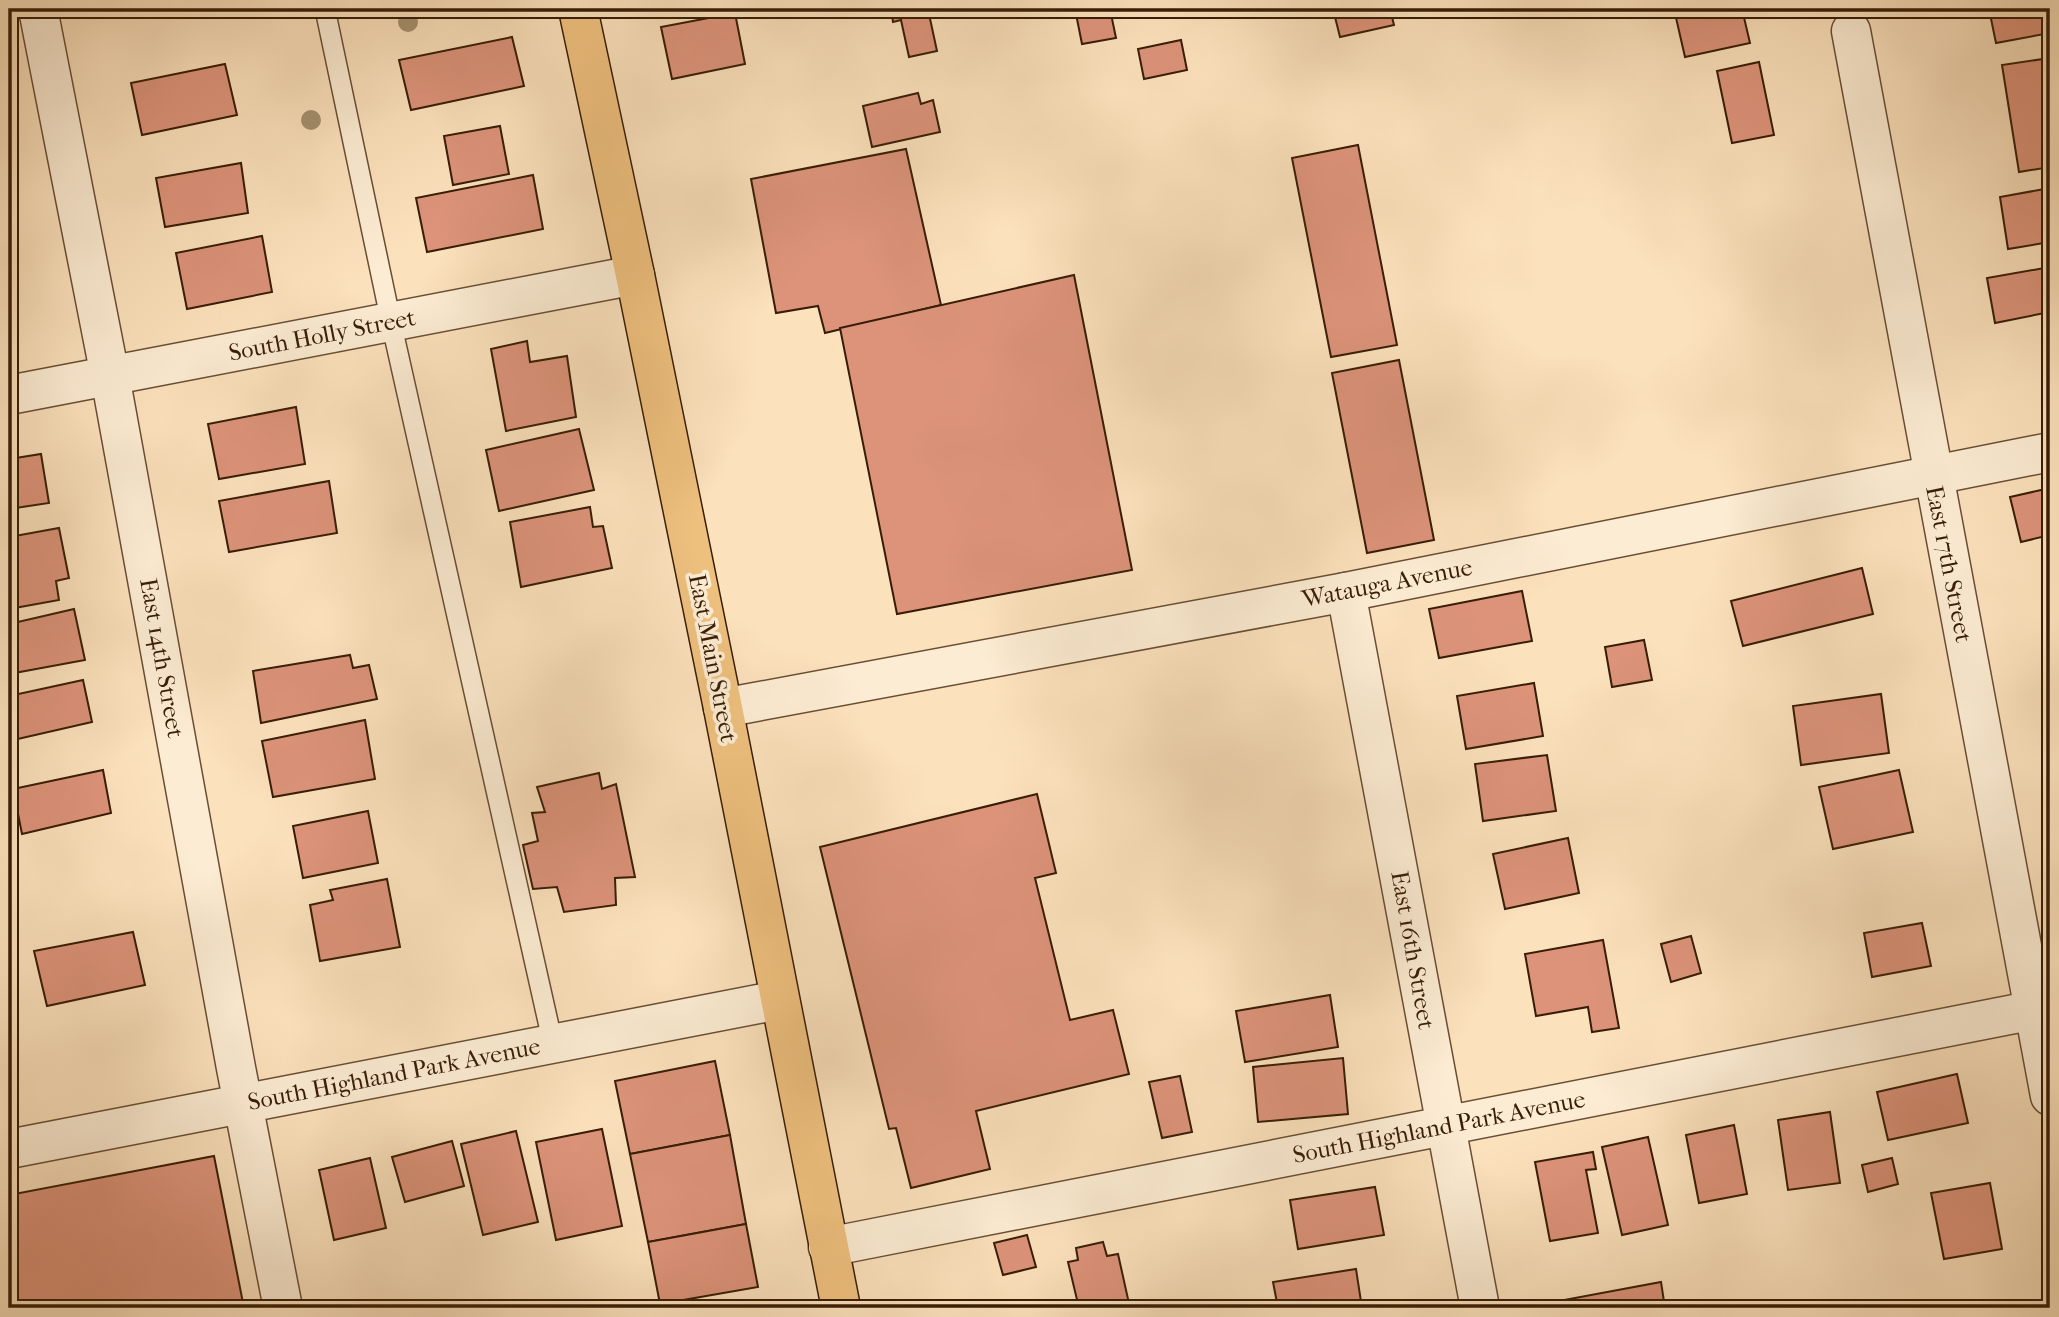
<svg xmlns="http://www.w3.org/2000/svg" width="2059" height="1317" viewBox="0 0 2059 1317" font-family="'IM FELL French Canon',serif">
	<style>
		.building { fill: #dc937a; stroke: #381d06; stroke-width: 2 }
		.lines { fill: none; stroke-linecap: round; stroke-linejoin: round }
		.lane-casing { stroke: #694e34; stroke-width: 22 }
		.street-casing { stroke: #694e34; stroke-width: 41 }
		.primary-casing { stroke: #381d06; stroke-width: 41 }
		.lane { stroke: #fcecd3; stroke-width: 19 }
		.street { stroke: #fcecd3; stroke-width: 38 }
		.primary { stroke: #eec07e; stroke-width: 38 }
		.tree { fill: #a59170 }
		.labels { text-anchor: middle; stroke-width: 7; stroke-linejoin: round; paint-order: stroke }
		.street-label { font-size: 24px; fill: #381d06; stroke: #fcecd3 }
	</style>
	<rect width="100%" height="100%" fill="#fbe1bc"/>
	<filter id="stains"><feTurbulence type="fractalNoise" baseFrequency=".00286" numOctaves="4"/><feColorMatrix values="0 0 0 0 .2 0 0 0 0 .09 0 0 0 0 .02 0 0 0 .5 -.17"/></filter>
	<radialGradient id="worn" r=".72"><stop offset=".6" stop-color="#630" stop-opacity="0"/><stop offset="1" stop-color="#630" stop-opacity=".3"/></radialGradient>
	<g class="building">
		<path d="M116 9H163L117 17Z"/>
		<path d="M891 9H956L929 14 937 51 909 57 901 20 893 22Z"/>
		<path d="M1075 9H1110L1116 38 1082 44Z"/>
		<path d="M1123 9H1158L1124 15Z"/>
		<path d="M1333 9H1390L1394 25 1340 37Z"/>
		<path d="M1674 9H1742L1750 43 1685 57Z"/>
		<path d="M1989 9H2050V33L1996 43Z"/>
		<path d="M735 13 745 64 672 79 661 27Z"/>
		<path d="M512 37 524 86 411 110 399 60Z"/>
		<path d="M1181 40 1187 70 1144 79 1138 49Z"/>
		<path d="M2050 58V167L2019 172 2002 65Z"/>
		<path d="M1759 62 1774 135 1732 143 1717 71Z"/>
		<path d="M225 64 237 115 142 135 131 83Z"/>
		<path d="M918 93 921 104 933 100 940 132 872 147 863 106Z"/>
		<path d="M500 126 509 174 453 185 444 136Z"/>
		<path d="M1358 145 1397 345 1331 357 1292 158Z"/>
		<path d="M906 149 941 305 825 333 818 306 776 313 751 179Z"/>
		<path d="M241 163 248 213 165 227 156 178Z"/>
		<path d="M533 175 543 229 427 252 416 198Z"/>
		<path d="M2050 188V242L2008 249 2000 197Z"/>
		<path d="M262 236 272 292 187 309 176 253Z"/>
		<path d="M2050 267V312L1995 323 1987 278Z"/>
		<path d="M1074 275 1132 570 897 614 840 328Z"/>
		<path d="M527 341 530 362 567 356 576 417 506 431 491 349Z"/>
		<path d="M1399 360 1434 540 1367 553 1332 373Z"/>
		<path d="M296 407 305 464 219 479 208 424Z"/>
		<path d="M579 429 594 490 499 511 486 450Z"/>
		<path d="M41 454 49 503 9 509V459Z"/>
		<path d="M329 481 337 533 229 552 219 501Z"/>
		<path d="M2050 488V535L2021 542 2010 497Z"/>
		<path d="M590 507 593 527 603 526 612 568 521 587 510 522Z"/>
		<path d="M59 528 69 578 56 581 59 600 9 609V537Z"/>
		<path d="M1862 568 1873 614 1743 646 1731 601Z"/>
		<path d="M1522 591 1532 641 1439 658 1429 609Z"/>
		<path d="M74 609 85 660 9 674V624Z"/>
		<path d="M1644 640 1652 680 1612 687 1605 647Z"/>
		<path d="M350 655 353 668 369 665 377 699 261 723 253 671Z"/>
		<path d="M83 680 92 722 9 741V696Z"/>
		<path d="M1534 683 1543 736 1466 749 1457 696Z"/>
		<path d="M1881 694 1889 753 1801 765 1793 706Z"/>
		<path d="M365 720 375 779 273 797 262 741Z"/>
		<path d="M1547 755 1556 811 1483 821 1475 764Z"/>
		<path d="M103 770 111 813 22 834 13 789Z"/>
		<path d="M1899 770 1913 832 1833 849 1819 787Z"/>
		<path d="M599 773 602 789 616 784 635 877 615 878 616 905 564 912 557 887 533 889 523 845 538 841 532 813 545 812 537 787Z"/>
		<path d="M1037 794 1056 873 1035 878 1070 1020 1113 1010 1129 1074 976 1111 990 1169 911 1188 896 1128 889 1129 820 847Z"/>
		<path d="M368 811 378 863 303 878 293 826Z"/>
		<path d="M1568 838 1579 893 1505 909 1493 854Z"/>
		<path d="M387 879 400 947 320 961 310 905 333 900 330 890Z"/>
		<path d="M1922 923 1931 966 1872 977 1864 933Z"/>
		<path d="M133 932 145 985 47 1006 34 951Z"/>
		<path d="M1691 936 1701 973 1671 982 1661 944Z"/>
		<path d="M1603 940 1619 1028 1592 1032 1588 1007 1536 1016 1525 954Z"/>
		<path d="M1330 995 1338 1047 1245 1062 1236 1011Z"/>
		<path d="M1343 1058 1348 1114 1258 1122 1253 1067Z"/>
		<path d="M715 1061 730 1135 630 1154 615 1081Z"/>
		<path d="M1957 1074 1968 1123 1888 1140 1877 1092Z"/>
		<path d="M1180 1076 1192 1132 1162 1138 1149 1082Z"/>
		<path d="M1830 1112 1840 1183 1788 1190 1778 1120Z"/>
		<path d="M1734 1125 1747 1194 1699 1203 1686 1135Z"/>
		<path d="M602 1129 622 1226 556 1240 536 1142Z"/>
		<path d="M516 1131 538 1222 483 1235 461 1144Z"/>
		<path d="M730 1135 746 1224 648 1242 630 1154Z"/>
		<path d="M1648 1137 1668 1225 1622 1235 1602 1147Z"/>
		<path d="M452 1141 464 1186 405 1202 392 1157Z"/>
		<path d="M1593 1152 1596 1169 1586 1170 1598 1233 1550 1241 1535 1162Z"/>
		<path d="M214 1156 244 1308H9V1195Z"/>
		<path d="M370 1158 386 1228 334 1240 319 1170Z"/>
		<path d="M1892 1158 1898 1184 1868 1192 1862 1165Z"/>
		<path d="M1990 1183 2002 1249 1944 1259 1931 1193Z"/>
		<path d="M1375 1187 1384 1235 1298 1249 1290 1200Z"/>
		<path d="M746 1224 758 1287 660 1304 648 1242Z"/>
		<path d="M1027 1235 1036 1267 1003 1275 994 1243Z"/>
		<path d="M1103 1242 1107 1256 1118 1254 1130 1308H1079L1068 1262 1078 1260 1076 1248Z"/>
		<path d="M1356 1269 1362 1308H1278L1273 1282Z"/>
		<path d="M1661 1282 1665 1308H1565L1564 1300Z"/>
	</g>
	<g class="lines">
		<g class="lane-casing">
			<path id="lane" d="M325 9 391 322 553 1044"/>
		</g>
		<g class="street-casing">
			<g id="street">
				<path d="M38 9 110 376 236 1068 283 1308"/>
				<path d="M1851 31 2050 1096"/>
				<path d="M9 395 635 275"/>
				<path d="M1346 592 1480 1308"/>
				<path d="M723 708 1346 592 2050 452"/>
				<path d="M9 1149 779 1000"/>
				<path d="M828 1247 2050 1007"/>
			</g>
		</g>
		<g class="primary-casing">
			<path id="primary" d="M578 9 635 275 723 708 841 1308"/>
		</g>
		<use href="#lane" class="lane"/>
		<use href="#street" class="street"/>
		<use href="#primary" class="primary"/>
	</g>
	<g class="tree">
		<circle cx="408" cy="22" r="10"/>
		<circle cx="311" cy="120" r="10"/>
	</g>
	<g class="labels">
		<g class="street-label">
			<text transform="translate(322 335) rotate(-11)" y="8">South Holly Street</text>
			<text transform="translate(1949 564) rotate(79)" y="8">East 17th Street</text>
			<text transform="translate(1387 583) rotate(-11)" y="8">Watauga Avenue</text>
			<text transform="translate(162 658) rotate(80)" y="8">East 14th Street</text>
			<text transform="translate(713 658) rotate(79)" y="8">East Main Street</text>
			<text transform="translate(1413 950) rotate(80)" y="8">East 16th Street</text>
			<text transform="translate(394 1074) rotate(-11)" y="8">South Highland Park Avenue</text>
			<text transform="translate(1439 1127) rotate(-11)" y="8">South Highland Park Avenue</text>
		</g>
	</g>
	<rect width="2059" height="1317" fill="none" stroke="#fbe1bc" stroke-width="35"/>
	<rect x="10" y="10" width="2038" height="1296" fill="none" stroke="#381d06" stroke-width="3.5"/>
	<rect x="18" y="18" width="2024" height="1282" fill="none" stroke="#381d06" stroke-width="2"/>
	<rect width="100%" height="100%" filter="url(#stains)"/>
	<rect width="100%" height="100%" fill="url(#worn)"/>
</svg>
